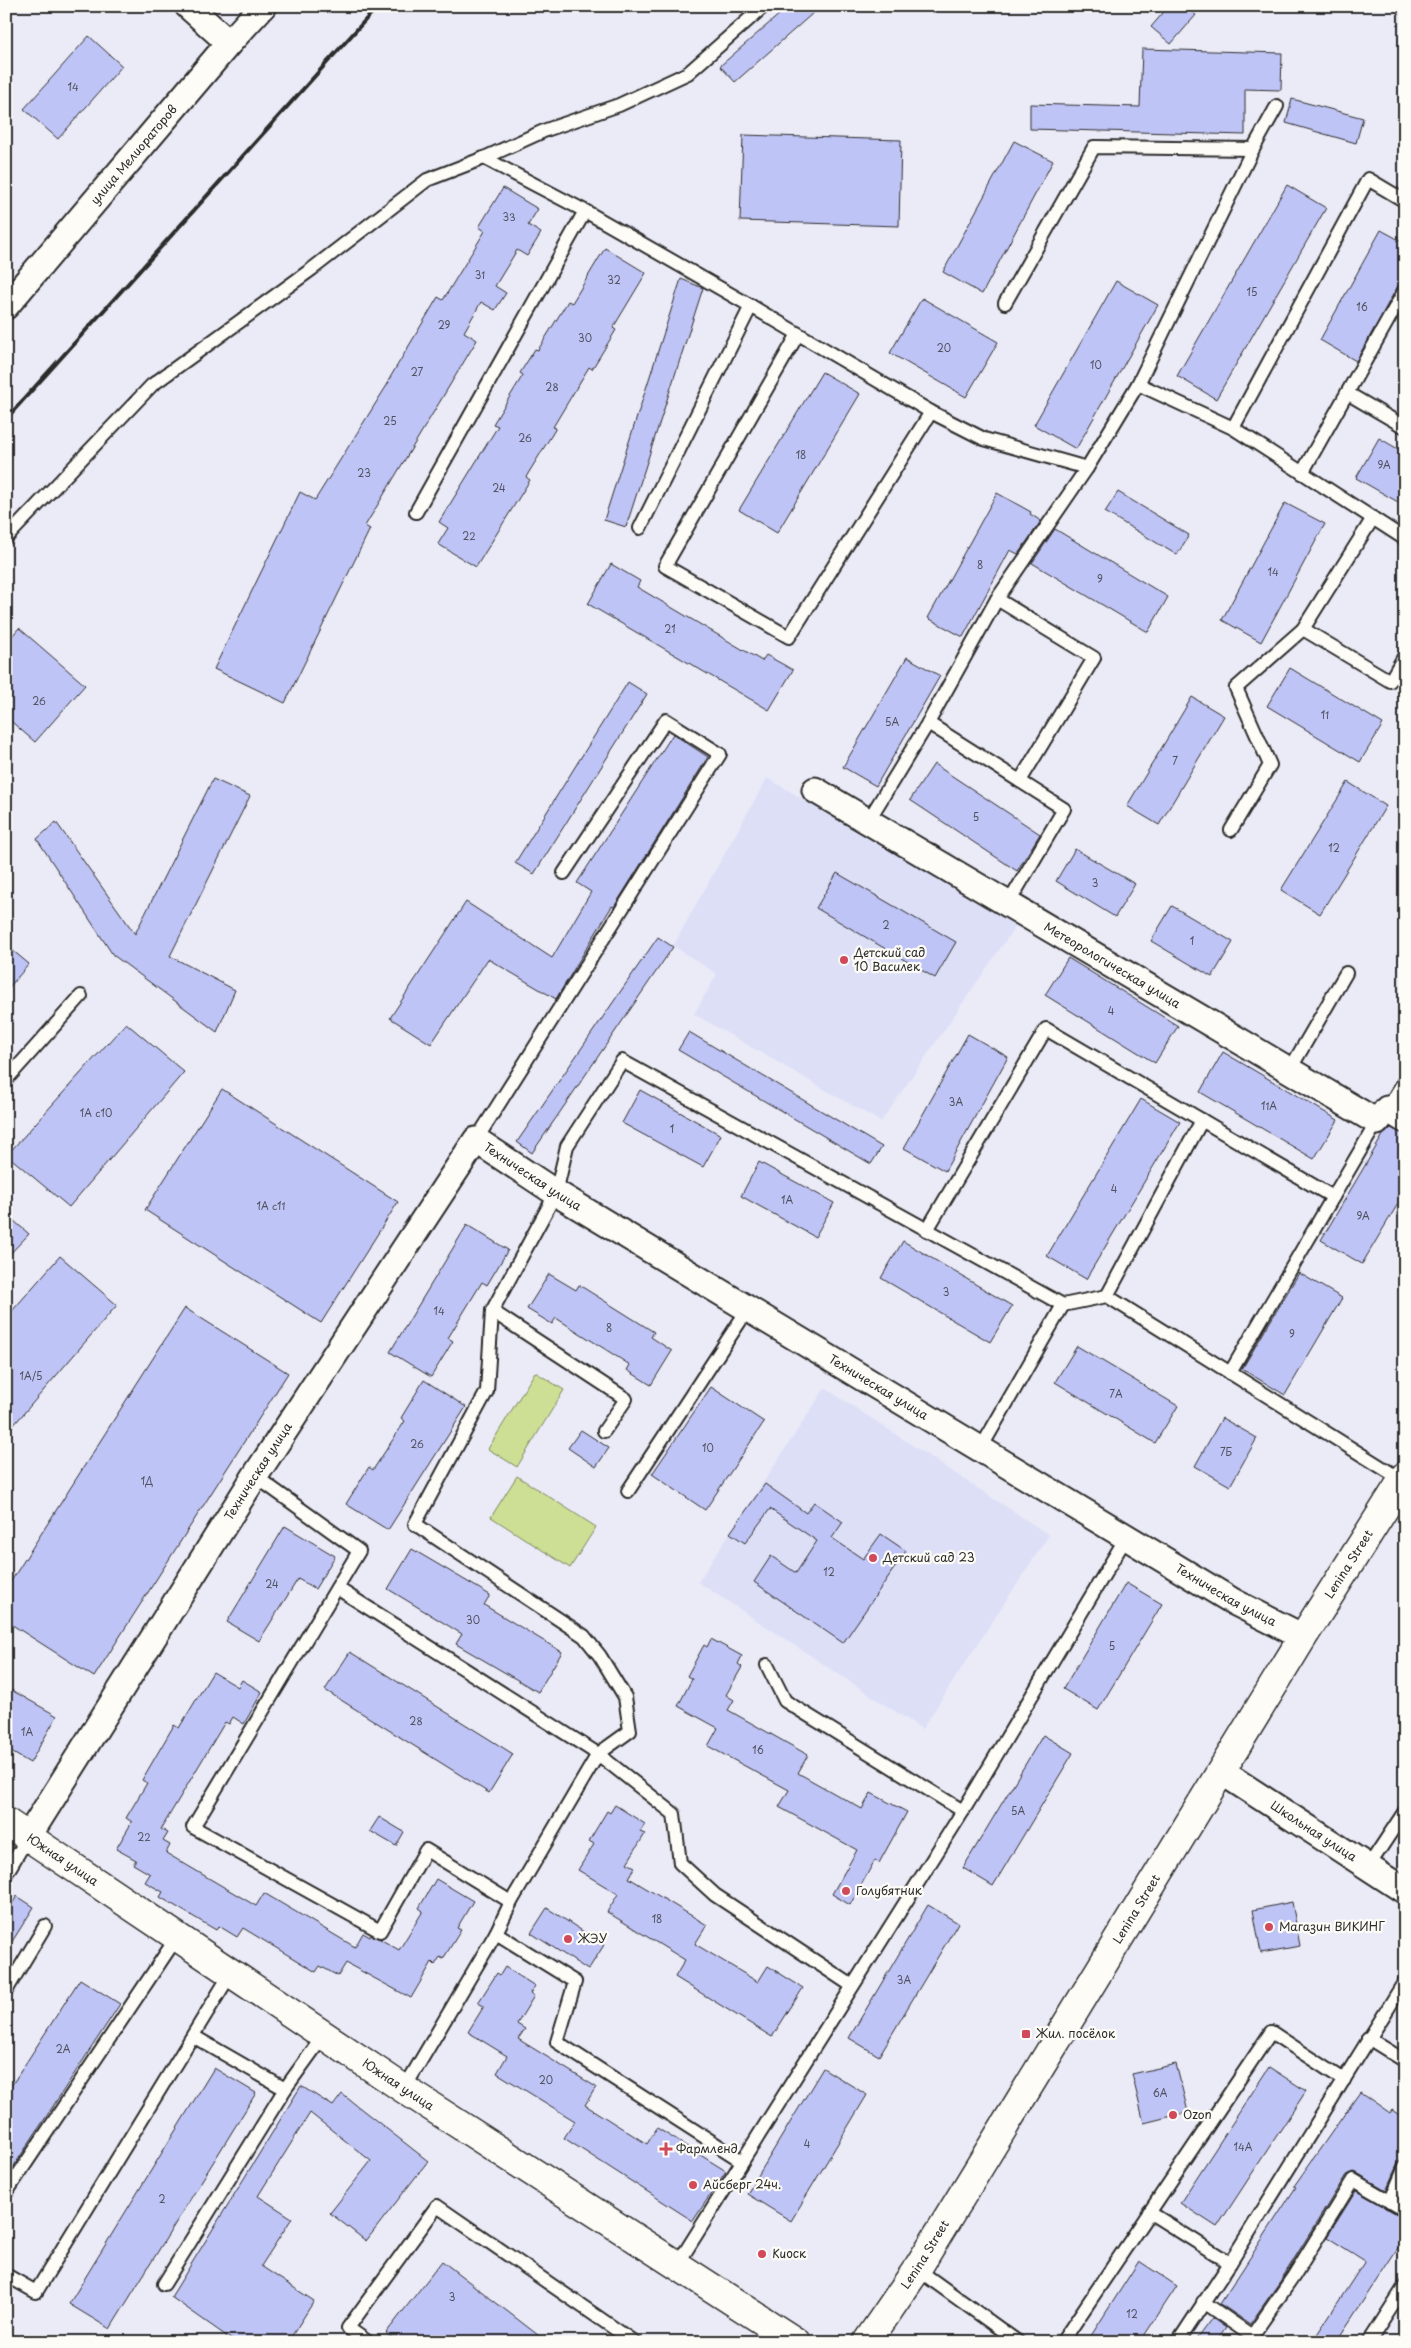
<svg xmlns="http://www.w3.org/2000/svg" width="1411" height="2348" viewBox="0 0 1411 2348" font-family="'Playpen Sans',sans-serif">
	<style>
		.built { fill: #dddff7 }
		.green { fill: #cddf94; stroke: #7c8560 }
		.building { fill: #bfc4f6; stroke: #2b2b2b }
		.lines { fill: none; stroke-linecap: round; stroke-linejoin: round }
		.lane-casing { stroke: #2b2b2b; stroke-width: 16 }
		.street-casing { stroke: #2b2b2b; stroke-width: 29 }
		.secondary-casing { stroke: #2b2b2b; stroke-width: 31 }
		.lane { stroke: #fdfcf7; stroke-width: 12 }
		.street { stroke: #fdfcf7; stroke-width: 25 }
		.secondary { stroke: #fdfcf7; stroke-width: 28 }
		.rail { stroke: #2b2b2b; stroke-width: 4 }
		.poi-dot { fill: #d1495b; stroke: #fdfcf7; stroke-width: 2 }
		.labels { text-anchor: middle; stroke-width: 4.5; stroke-linejoin: round; paint-order: stroke }
		.number-label { font-size: 10px; fill: #50515e }
		.street-label { font-size: 12px; fill: #2b2b2b; stroke: #fdfcf7 }
		.poi-label { font-size: 12px; fill: #2b2b2b; stroke: #fdfcf7; text-anchor: start }
	</style>
	<rect width="100%" height="100%" fill="#eaebf7"/>
	<filter id="ink" filterUnits="userSpaceOnUse"><feTurbulence type="fractalNoise" baseFrequency=".02" numOctaves="2"/><feDisplacementMap in="SourceGraphic" scale="10" xChannelSelector="R" yChannelSelector="G"/><feConvolveMatrix kernelMatrix="1 2 1 2 8 2 1 2 1" color-interpolation-filters="sRGB"/></filter>
	<g filter="url(#ink)">
		<g class="built">
			<path d="M767 778 1017 924 881 1122 694 1014 717 974 673 946Z"/>
			<path d="M825 1388 1049 1535 922 1729 698 1582Z"/>
		</g>
		<g class="green">
			<path d="M535 1372 564 1390 517 1467 488 1449Z"/>
			<path d="M517 1476 596 1527 570 1568 491 1517Z"/>
		</g>
		<g class="building">
			<path d="M789 6H821L735 82 720 66Z"/>
			<path d="M1169 6H1186L1196 15 1171 44 1151 27Z"/>
			<path d="M89 36 122 66 58 139 24 109Z"/>
			<path d="M1142 49 1282 53 1281 90 1245 89V135L1030 129V104L1140 107Z"/>
			<path d="M1292 99 1363 118 1356 143 1286 123Z"/>
			<path d="M743 135 901 140 899 226 740 221Z"/>
			<path d="M1014 141 1053 161 982 294 943 272Z"/>
			<path d="M1287 185 1326 208 1216 399 1177 376Z"/>
			<path d="M503 188 538 209 528 225 541 233 527 256 517 250 495 286 506 293 495 310 481 302 464 332 477 340 365 526 370 529 285 703 214 669 300 492 315 500 389 382 388 381 438 297 443 300 485 231 479 227Z"/>
			<path d="M1381 230 1405 243V273L1356 361 1320 340Z"/>
			<path d="M605 248 646 273 613 328 616 330 592 369 589 367 553 427 556 428 526 477 530 480 476 567 438 544 448 528 439 522 498 426 493 424 523 375 520 373 535 349 538 350 568 301 572 303Z"/>
			<path d="M681 279 703 288 626 527 604 520Z"/>
			<path d="M1116 281 1158 305 1076 449 1034 425Z"/>
			<path d="M922 298 998 342 966 397 890 353Z"/>
			<path d="M822 372 860 394 777 533 739 510Z"/>
			<path d="M1379 438 1405 453V506L1356 478Z"/>
			<path d="M1118 492 1189 535 1177 555 1105 512Z"/>
			<path d="M997 493 1031 512 1030 514 1041 521 1018 554 1010 550 963 637 928 618Z"/>
			<path d="M1285 503 1325 524 1261 642 1222 620Z"/>
			<path d="M1055 529 1168 597 1148 632 1032 563Z"/>
			<path d="M611 564 640 581 637 587 762 661 766 655 793 670 769 710 588 604Z"/>
			<path d="M19 628 85 685 35 742 6 717V643Z"/>
			<path d="M907 657 940 676 876 786 843 767Z"/>
			<path d="M1290 668 1383 724 1360 762 1267 706Z"/>
			<path d="M628 682 647 694 534 874 515 863Z"/>
			<path d="M1192 697 1224 716 1159 825 1127 806Z"/>
			<path d="M673 734 708 757 614 907 612 906 556 999 488 959 431 1044 390 1018 466 902 552 958 591 892 577 883Z"/>
			<path d="M934 764 1040 834 1017 871 910 800Z"/>
			<path d="M213 779 250 796 170 956 235 990 217 1032 113 955 37 839 56 822 135 934Z"/>
			<path d="M1348 782 1386 806 1320 914 1281 890Z"/>
			<path d="M1075 849 1135 884 1115 917 1056 881Z"/>
			<path d="M837 873 956 942 935 978 816 908Z"/>
			<path d="M1172 906 1233 942 1212 977 1151 941Z"/>
			<path d="M658 937 673 947 532 1153 517 1142Z"/>
			<path d="M6 945 29 964 6 991Z"/>
			<path d="M1068 958 1178 1026 1155 1063 1045 995Z"/>
			<path d="M126 1023 184 1072 69 1207 7 1155Z"/>
			<path d="M689 1032 882 1147 871 1164 678 1050Z"/>
			<path d="M968 1034 1008 1057 945 1171 904 1148Z"/>
			<path d="M1223 1052 1338 1120 1314 1159 1200 1092Z"/>
			<path d="M222 1089 398 1202 321 1323 145 1210Z"/>
			<path d="M640 1090 721 1135 703 1167 622 1123Z"/>
			<path d="M1141 1099 1180 1122 1086 1279 1047 1256Z"/>
			<path d="M1391 1128 1405 1135V1192L1362 1264 1321 1240 1383 1135Z"/>
			<path d="M759 1162 834 1203 815 1237 741 1196Z"/>
			<path d="M6 1214 29 1234 6 1258Z"/>
			<path d="M467 1225 508 1250 487 1285 482 1282 448 1338 453 1341 431 1377 390 1352Z"/>
			<path d="M903 1241 1012 1306 990 1342 881 1278Z"/>
			<path d="M60 1256 117 1305 6 1434V1318Z"/>
			<path d="M1299 1273 1342 1298 1285 1395 1242 1369Z"/>
			<path d="M549 1274 576 1290 579 1285 654 1332 651 1337 672 1351 651 1385 627 1370 630 1365 556 1318 552 1324 527 1309Z"/>
			<path d="M185 1308 288 1373 94 1677 6 1621V1589Z"/>
			<path d="M1077 1346 1178 1406 1155 1443 1055 1382Z"/>
			<path d="M424 1380 466 1407 388 1530 346 1504 369 1467 373 1470 405 1421 401 1418Z"/>
			<path d="M711 1387 764 1422 705 1510 652 1474Z"/>
			<path d="M1222 1418 1257 1438 1230 1486 1195 1466Z"/>
			<path d="M581 1430 609 1448 596 1467 568 1448Z"/>
			<path d="M765 1484 806 1513 814 1502 843 1522 832 1538 863 1559 881 1534 906 1551 843 1643 754 1582 771 1556 796 1573 817 1541 770 1509 745 1543 730 1533Z"/>
			<path d="M285 1526 335 1556 315 1589 298 1579 259 1641 227 1622Z"/>
			<path d="M412 1549 490 1595 484 1605 562 1652 538 1692 456 1644 462 1634 388 1589Z"/>
			<path d="M1126 1583 1162 1604 1098 1710 1063 1689Z"/>
			<path d="M711 1639 742 1656 738 1664 742 1667 726 1695 734 1700 728 1710 808 1755 798 1773 862 1809 871 1793 907 1812 879 1863 875 1860 850 1905 832 1894 857 1850 779 1807 789 1790 708 1746 718 1728 678 1706 692 1679 687 1676 704 1645 707 1647Z"/>
			<path d="M350 1652 513 1754 489 1793 325 1690Z"/>
			<path d="M213 1672 238 1687 242 1680 262 1692 244 1724 233 1717 229 1724 225 1722 161 1829 168 1833 163 1841 170 1845 166 1853 256 1906 264 1893 355 1947 363 1933 370 1937 371 1935 380 1939 399 1950 423 1911 419 1908 436 1879 473 1901 457 1928 461 1930 443 1959 440 1957 435 1965 432 1962 411 1998 346 1963 338 1976 320 1966 316 1972 243 1928 237 1937 219 1926 216 1930 160 1897 163 1892 145 1882 150 1874 133 1864 136 1860 116 1849 132 1822 126 1818 147 1783 142 1780 174 1725 179 1728Z"/>
			<path d="M6 1687 57 1716 30 1763 6 1749Z"/>
			<path d="M1043 1735 1073 1753 993 1886 963 1868Z"/>
			<path d="M615 1805 645 1824 640 1832 645 1834 627 1863 635 1867 629 1878 707 1925 695 1944 758 1982 768 1966 803 1988 772 2037 675 1977 685 1960 607 1912 618 1894 578 1870 594 1844 589 1841 607 1811 610 1813Z"/>
			<path d="M379 1817 404 1832 396 1846 370 1831Z"/>
			<path d="M17 1896 34 1907 6 1951V1914Z"/>
			<path d="M1292 1902 1300 1946 1261 1953 1253 1910Z"/>
			<path d="M928 1905 958 1923 879 2056 849 2038Z"/>
			<path d="M547 1908 604 1945 588 1970 531 1933Z"/>
			<path d="M505 1967 535 1986 530 1993 534 1996 517 2024 525 2029 518 2039 596 2087 585 2105 647 2144 657 2128 726 2171 693 2221 564 2138 575 2121 497 2073 507 2056 468 2032 484 2006 478 2003 497 1973 500 1975Z"/>
			<path d="M80 1979 120 2004 6 2178V2094Z"/>
			<path d="M1176 2064 1188 2112 1144 2123 1132 2074Z"/>
			<path d="M1269 2067 1306 2091 1217 2227 1180 2203Z"/>
			<path d="M214 2068 256 2093 110 2329 69 2304Z"/>
			<path d="M823 2068 867 2095 791 2221 747 2194Z"/>
			<path d="M301 2086 333 2106 342 2094 428 2161 366 2241 330 2213 371 2161 310 2113 258 2196 292 2218 261 2266 314 2301 288 2342H235L171 2297Z"/>
			<path d="M1360 2092 1390 2113 1392 2110 1405 2119V2159L1398 2163 1386 2190 1357 2173 1353 2172 1346 2175 1281 2280 1250 2324 1220 2304 1296 2187 1294 2186Z"/>
			<path d="M1356 2191 1405 2218V2237L1336 2342H1312L1365 2261 1327 2237Z"/>
			<path d="M442 2261 547 2342H397L386 2333Z"/>
			<path d="M1139 2261 1177 2286 1140 2342H1087Z"/>
			<path d="M1212 2318 1226 2328 1216 2342H1194Z"/>
		</g>
		<g class="lines">
			<g class="lane-casing">
				<g id="lane">
					<path d="M484 158 585 211"/>
					<path d="M1005 303 1094 147 1253 149"/>
					<path d="M798 334 665 566 789 637 931 412"/>
					<path d="M1138 384 1253 149 1277 106"/>
					<path d="M1347 393 1405 427"/>
					<path d="M1233 428 1368 179 1405 201"/>
					<path d="M1302 473 1405 290"/>
					<path d="M416 512 585 211 751 306"/>
					<path d="M1373 518 1303 629 1390 681 1405 655"/>
					<path d="M640 528 751 306 931 412 984 439 1087 468 1138 384 1233 428 1405 539"/>
					<path d="M6 538 152 385 312 269 427 180 484 158 546 130 619 105 688 73 764 6"/>
					<path d="M997 599 1094 658 1020 781"/>
					<path d="M868 821 928 723"/>
					<path d="M1231 830 1270 765 1236 688 1303 629"/>
					<path d="M1008 904 1064 809 928 723 997 599 1087 468"/>
					<path d="M1289 1071 1346 973"/>
					<path d="M6 1080 81 996"/>
					<path d="M1387 1109 1405 1080"/>
					<path d="M476 1140 720 754 666 720 564 873"/>
					<path d="M1333 1197 1377 1122"/>
					<path d="M927 1230 1046 1029 1333 1197 1230 1373"/>
					<path d="M1107 1296 1202 1120"/>
					<path d="M1063 1305 1107 1296 1402 1480"/>
					<path d="M492 1311 626 1399 604 1431"/>
					<path d="M255 1476 359 1551 193 1827 380 1931 426 1850 511 1902"/>
					<path d="M628 1491 748 1309"/>
					<path d="M337 1588 598 1754 674 1814 680 1863 715 1895 851 1985"/>
					<path d="M767 1665 785 1701 963 1811"/>
					<path d="M1368 1867 1405 1811"/>
					<path d="M6 1874 28 1837"/>
					<path d="M496 1933 511 1902 598 1754 630 1731 625 1697 600 1656 584 1636 415 1524 487 1391 492 1311 556 1193 567 1146 622 1061 1063 1305 981 1448"/>
					<path d="M6 1991 45 1926"/>
					<path d="M193 2036 285 2089 324 2035"/>
					<path d="M1368 2038 1405 2061"/>
					<path d="M404 2089 496 1933 575 1982 557 2042 742 2161"/>
					<path d="M6 2193 177 1937"/>
					<path d="M1390 2202 1405 2167"/>
					<path d="M1149 2212 1230 2263"/>
					<path d="M677 2265 963 1811 1127 1536"/>
					<path d="M917 2269 1018 2342"/>
					<path d="M6 2275 36 2292 231 1973"/>
					<path d="M164 2284 285 2089"/>
					<path d="M1203 2302 1252 2336 1256 2342"/>
					<path d="M1252 2336 1293 2277 1353 2180 1405 2210"/>
					<path d="M368 2342 348 2328 437 2206 634 2342"/>
					<path d="M1062 2342 1271 2032 1344 2080"/>
					<path d="M1178 2342 1230 2263 1405 1981"/>
					<path d="M1369 2342 1405 2286"/>
				</g>
			</g>
			<g class="street-casing">
				<g id="street">
					<path d="M188 6 229 43"/>
					<path id="s1" d="M6 306 229 43 263 6"/>
					<path id="s2" d="M815 790 1377 1122 1387 1109 1405 1120"/>
					<path id="s3" d="M1222 1772 1405 1891"/>
					<path id="s4" d="M28 1837 255 1476 476 1140 556 1193 1234 1602 1303 1637"/>
				</g>
			</g>
			<g class="secondary-casing">
				<g id="secondary">
					<path id="s5" d="M6 1822 404 2089 796 2342"/>
					<path id="s6" d="M867 2342 917 2269 1303 1637 1405 1476"/>
				</g>
			</g>
			<use href="#lane" class="lane"/>
			<use href="#street" class="street"/>
			<use href="#secondary" class="secondary"/>
			<path class="rail" d="M6 419 378 6"/>
		</g>
	</g>
	<g class="poi-dot">
		<circle cx="844" cy="960" r="5"/>
		<circle cx="873" cy="1558" r="5"/>
		<circle cx="846" cy="1891" r="5"/>
		<circle cx="1269" cy="1927" r="5"/>
		<circle cx="568" cy="1939" r="5"/>
		<rect x="1021" y="2029" width="10" height="10" rx="2.5"/>
		<circle cx="1173" cy="2115" r="5"/>
		<path d="M663.5 2141.5h5v5h5v5h-5v5h-5v-5h-5v-5h5z"/>
		<circle cx="693" cy="2185" r="5"/>
		<circle cx="762" cy="2254" r="5"/>
	</g>
	<g class="labels">
		<g class="number-label">
			<text x="73" y="91">14</text>
			<text x="509" y="221">33</text>
			<text x="480" y="279">31</text>
			<text x="614" y="284">32</text>
			<text x="1252" y="296">15</text>
			<text x="1362" y="311">16</text>
			<text x="444" y="329">29</text>
			<text x="585" y="342">30</text>
			<text x="944" y="352">20</text>
			<text x="1096" y="369">10</text>
			<text x="417" y="376">27</text>
			<text x="552" y="391">28</text>
			<text x="390" y="425">25</text>
			<text x="525" y="442">26</text>
			<text x="801" y="459">18</text>
			<text x="1384" y="469">9А</text>
			<text x="364" y="477">23</text>
			<text x="499" y="492">24</text>
			<text x="469" y="540">22</text>
			<text x="980" y="569">8</text>
			<text x="1273" y="576">14</text>
			<text x="1100" y="583">9</text>
			<text x="670" y="633">21</text>
			<text x="39" y="705">26</text>
			<text x="1325" y="719">11</text>
			<text x="892" y="726">5А</text>
			<text x="1175" y="765">7</text>
			<text x="976" y="821">5</text>
			<text x="1334" y="852">12</text>
			<text x="1095" y="887">3</text>
			<text x="886" y="929">2</text>
			<text x="1192" y="945">1</text>
			<text x="1111" y="1015">4</text>
			<text x="956" y="1106">3А</text>
			<text x="1269" y="1110">11А</text>
			<text x="96" y="1117">1А с10</text>
			<text x="672" y="1133">1</text>
			<text x="1114" y="1193">4</text>
			<text x="787" y="1204">1А</text>
			<text x="271" y="1210">1А с11</text>
			<text x="1363" y="1220">9А</text>
			<text x="946" y="1296">3</text>
			<text x="439" y="1315">14</text>
			<text x="609" y="1332">8</text>
			<text x="1292" y="1338">9</text>
			<text x="31" y="1380">1А/5</text>
			<text x="1116" y="1398">7А</text>
			<text x="417" y="1448">26</text>
			<text x="708" y="1452">10</text>
			<text x="1226" y="1456">7Б</text>
			<text x="147" y="1485">1Д</text>
			<text x="829" y="1576">12</text>
			<text x="272" y="1588">24</text>
			<text x="473" y="1624">30</text>
			<text x="1112" y="1650">5</text>
			<text x="416" y="1725">28</text>
			<text x="27" y="1736">1А</text>
			<text x="758" y="1754">16</text>
			<text x="1018" y="1815">5А</text>
			<text x="144" y="1841">22</text>
			<text x="657" y="1923">18</text>
			<text x="904" y="1984">3А</text>
			<text x="63" y="2053">2А</text>
			<text x="546" y="2084">20</text>
			<text x="1160" y="2097">6А</text>
			<text x="807" y="2148">4</text>
			<text x="1243" y="2151">14А</text>
			<text x="162" y="2203">2</text>
			<text x="452" y="2301">3</text>
			<text x="1132" y="2318">12</text>
		</g>
		<g class="street-label">
			<text dy="4" stroke="none"><textPath href="#s1" startOffset="198">улица Мелиораторов</textPath></text>
			<text dy="4" stroke="none"><textPath href="#s2" startOffset="345">Метеорологическая улица</textPath></text>
			<text dy="4" stroke="none"><textPath href="#s4" startOffset="896">Техническая улица</textPath></text>
			<text dy="4" stroke="none"><textPath href="#s4" startOffset="1301">Техническая улица</textPath></text>
			<text dy="4" stroke="none"><textPath href="#s4" startOffset="432">Техническая улица</textPath></text>
			<text dy="4" stroke="none"><textPath href="#s6" startOffset="915">Lenina Street</textPath></text>
			<text dy="4" stroke="none"><textPath href="#s4" startOffset="1706">Техническая улица</textPath></text>
			<text dy="4" stroke="none"><textPath href="#s3" startOffset="109">Школьная улица</textPath></text>
			<text dy="4" stroke="none"><textPath href="#s5" startOffset="68">Южная улица</textPath></text>
			<text dy="4" stroke="none"><textPath href="#s6" startOffset="510">Lenina Street</textPath></text>
			<text dy="4" stroke="none"><textPath href="#s5" startOffset="472">Южная улица</textPath></text>
			<text dy="4" stroke="none"><textPath href="#s6" startOffset="105">Lenina Street</textPath></text>
		</g>
		<g class="poi-label">
			<text x="854" y="957">Детский сад<tspan x="854" dy="14">10 Василек</tspan></text>
			<text x="883" y="1562">Детский сад 23</text>
			<text x="856" y="1895">Голубятник</text>
			<text x="1279" y="1931">Магазин ВИКИНГ</text>
			<text x="578" y="1943">ЖЭУ</text>
			<text x="1036" y="2038">Жил. посёлок</text>
			<text x="1183" y="2119">Ozon</text>
			<text x="676" y="2153">Фармленд</text>
			<text x="703" y="2189">Айсберг 24ч.</text>
			<text x="772" y="2258">Киоск</text>
		</g>
	</g>
	<rect width="1411" height="2348" fill="none" stroke="#fdfcf7" stroke-width="25"/>
	<rect x="12" y="12" width="1386" height="2323" fill="none" stroke="#2b2b2b" stroke-width="2" filter="url(#ink)"/>
</svg>
